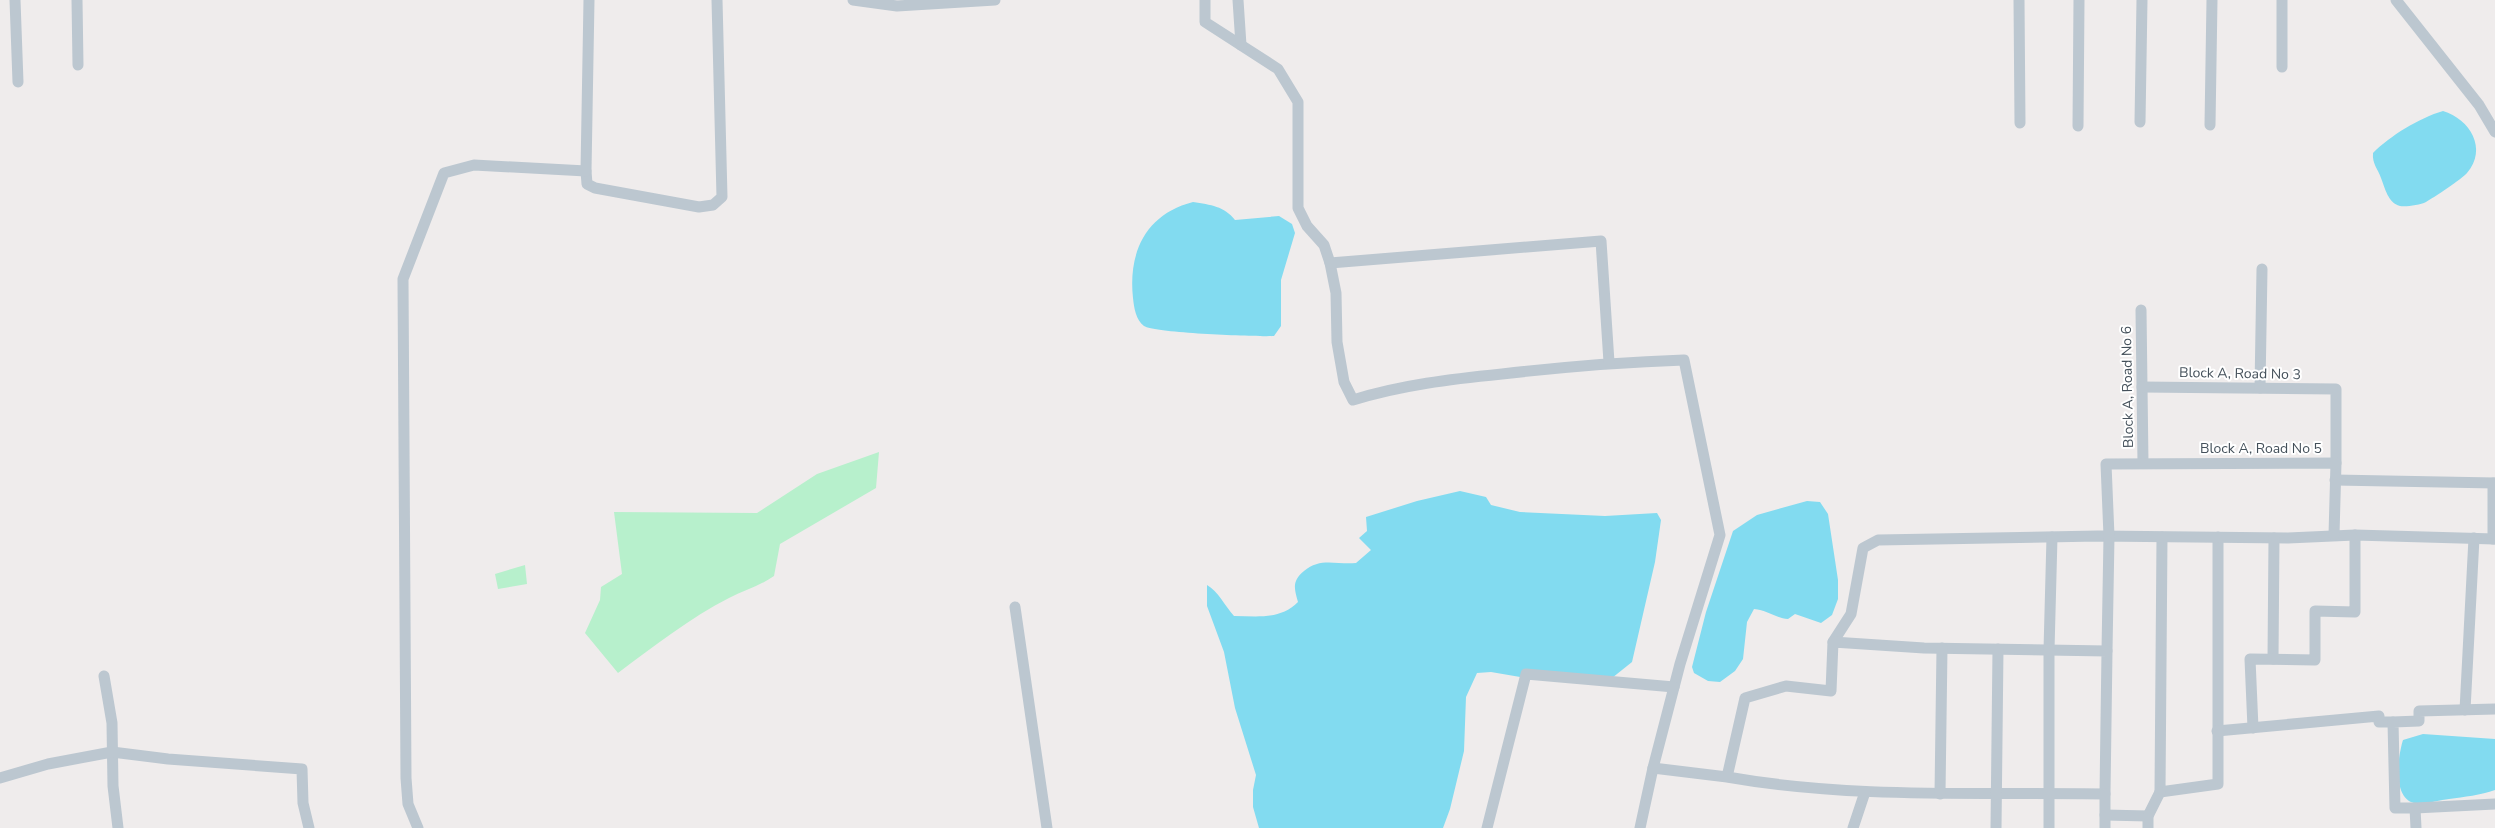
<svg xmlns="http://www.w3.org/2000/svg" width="2495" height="828" viewBox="0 0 2495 828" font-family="'Nunito Sans',sans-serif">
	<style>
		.green { fill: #b7f0cc }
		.water { fill: #82dbf0 }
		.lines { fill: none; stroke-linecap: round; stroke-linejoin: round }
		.minor { stroke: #bcc7d0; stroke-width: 11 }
		.labels { text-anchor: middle; stroke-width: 4; stroke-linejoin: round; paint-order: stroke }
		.street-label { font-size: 14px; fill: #44505a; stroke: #fff }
	</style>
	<rect width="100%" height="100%" fill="#efecec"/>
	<g class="green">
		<path d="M879 452 876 488 780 544 774 576C760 586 744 590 729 598 690 618 654 646 618 673L585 633 600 600 601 587 622 574 614 512 757 513 817 474Z"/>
		<path d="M525 565 527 584 498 589 495 574Z"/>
	</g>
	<g class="water">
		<path d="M2443 111C2470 119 2488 149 2467 173 2462 179 2433 198 2426 202 2420 205 2406 207 2400 206 2388 203 2385 188 2381 178 2378 169 2372 164 2373 153 2390 136 2419 118 2443 111Z"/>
		<path d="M1193 202C1211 205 1224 206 1235 220L1279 216 1292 224 1295 233 1281 280V326L1274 336C1257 337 1155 333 1144 326 1136 320 1134 308 1133 298 1128 252 1146 214 1193 202Z"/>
		<path d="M1460 491 1486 497 1491 505 1520 512 1605 516 1657 513 1661 520 1655 562 1632 662 1612 678H1526L1491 672 1477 673 1466 697 1464 751 1450 809 1443 828H1259L1253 807V790L1256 775 1235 708 1224 652 1207 606V585C1218 591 1225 606 1234 616 1258 616 1280 620 1298 602 1294 588 1292 581 1304 571 1320 557 1337 565 1356 563L1371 550 1359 538 1367 531 1366 517 1417 501Z"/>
		<path d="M1807 501 1820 502 1828 514 1838 580V599L1832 615 1821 623 1795 614 1788 619C1775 618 1767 610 1754 609L1747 622 1743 659 1735 671 1720 682 1708 681 1694 673 1692 667 1706 612 1733 531 1757 515Z"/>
		<path d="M2423 734 2495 739V790C2481 795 2464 797 2449 799 2439 800 2425 805 2414 803 2392 797 2398 756 2403 740Z"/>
	</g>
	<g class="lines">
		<g class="minor">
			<path d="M15 0 18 82"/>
			<path d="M77 0 78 65"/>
			<path d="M853 0 897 6 995 0"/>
			<path d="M1205 0V22L1278 69 1298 102V208L1307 226 1324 245 1330 263 1336 293 1337 342 1344 382 1353 400C1401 385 1452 379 1502 374 1563 367 1623 362 1684 360L1720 535 1680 664 1653 768 1640 828"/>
			<path d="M1238 0 1241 45"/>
			<path d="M2019 0 2020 123"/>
			<path d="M2282 0V67"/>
			<path d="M2396 0 2479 105 2495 132"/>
			<path d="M2140 122 2142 0"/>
			<path d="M2210 125 2212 0"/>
			<path d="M2078 126 2079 0"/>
			<path d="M586 171 587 184 595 188 699 207 713 205 722 197 717 0"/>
			<path d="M1330 263 1601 241 1609 362"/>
			<path d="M2141 310 2143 463"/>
			<path d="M2142 387 2336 389V463"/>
			<path d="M2260 388 2262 269"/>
			<path d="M2335 480 2495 483"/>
			<path d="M2493 483V539"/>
			<path d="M2162 537 2160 792 2218 784V537"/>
			<path d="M1015 607 1047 828"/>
			<path d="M1833 642 1851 614 1863 548 1878 540 2098 536 2288 538 2355 535 2495 539"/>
			<path d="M2107 651 2109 536 2106 464 2336 463 2334 535"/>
			<path d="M2273 659 2274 538"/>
			<path d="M104 676 112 723 113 786 118 828"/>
			<path d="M2465 710 2474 538"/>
			<path d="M2253 728 2250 659 2315 660V611L2355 612V535"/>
			<path d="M2217 731 2379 716V722H2393"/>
			<path d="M1653 768 1727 777 1745 698 1786 686 1831 691 1833 642 1924 648 2107 651 2105 794C1979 792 1852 799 1727 777"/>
			<path d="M0 778 48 764 112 752 168 759 302 769 303 803 309 828"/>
			<path d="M1940 794 1942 648"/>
			<path d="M2415 808 2495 804"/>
			<path d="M2105 815 2148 816"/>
			<path d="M418 828 408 804 406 778 403 279 444 173 474 165 586 171 589 0"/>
			<path d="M1487 828 1526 674 1674 687"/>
			<path d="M1853 828 1865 792"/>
			<path d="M1996 828 1998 649"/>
			<path d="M2049 828V650L2052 537"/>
			<path d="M2105 828V794"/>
			<path d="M2148 828V816L2160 792"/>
			<path d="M2416 828 2415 808H2395L2393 722 2419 721V711L2495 709"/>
		</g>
	</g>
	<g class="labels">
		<g class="street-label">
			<text transform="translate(2240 373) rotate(1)" y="5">Block A, Road No 3</text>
			<text transform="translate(2127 387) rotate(-91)" y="5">Block A, Road No 6</text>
			<text x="2261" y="453">Block A, Road No 5</text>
		</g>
	</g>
</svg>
